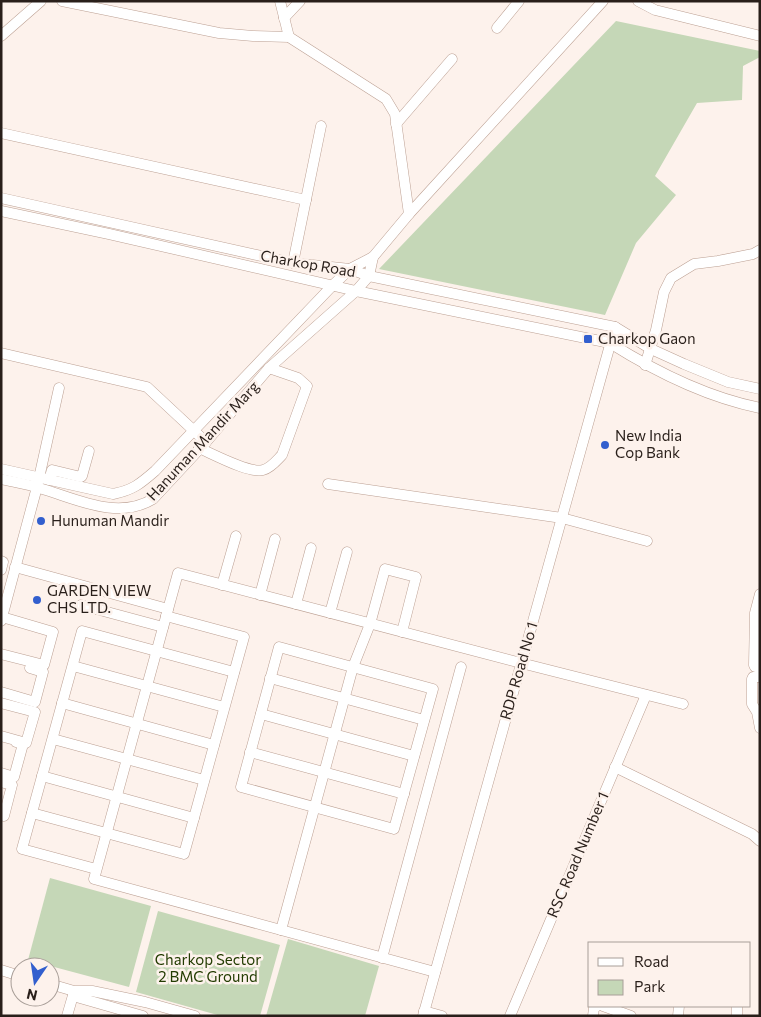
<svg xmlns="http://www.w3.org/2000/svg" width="761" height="1017" viewBox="0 0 761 1017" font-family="Commissioner,sans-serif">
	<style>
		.green { fill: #c5d7b7 }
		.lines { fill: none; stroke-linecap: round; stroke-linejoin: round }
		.minor-casing { stroke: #bca093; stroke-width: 11 }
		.minor { stroke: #fff; stroke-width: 10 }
		.poi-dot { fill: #325fce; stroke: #fdf2ec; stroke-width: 2 }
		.labels { text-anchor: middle; stroke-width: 5; stroke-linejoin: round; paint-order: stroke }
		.street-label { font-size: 15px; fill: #291f1a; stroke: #fdf2ec }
		.poi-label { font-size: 15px; fill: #291f1a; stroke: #fdf2ec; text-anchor: start }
		.park-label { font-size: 15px; fill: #233c02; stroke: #fdf2ec }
	</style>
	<rect width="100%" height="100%" fill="#fdf2ec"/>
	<g class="green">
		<path d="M616 21 760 51V57L743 66 742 100 697 103 655 176 676 195 636 243 605 315 379 269Z"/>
		<path d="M50 878 151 906 129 987 28 960Z"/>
		<path d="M158 911 280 945 260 1016H221L136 992Z"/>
		<path d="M288 939 379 966 365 1016H266Z"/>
	</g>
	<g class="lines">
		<g class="minor-casing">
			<g id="minor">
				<path d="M62 1 219 33 253 36 289 37 386 99 395 114 409 214"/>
				<path d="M280 1 289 37"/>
				<path d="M638 1 655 10 760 36"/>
				<path d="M284 18 300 1"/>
				<path d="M497 28 519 1"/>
				<path d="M1 36 41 1"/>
				<path d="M396 124 452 59"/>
				<path d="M1 133 306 200"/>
				<path d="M1 198 293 263 350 269 369 276 417 286 615 327 651 349 684 364 728 382 760 389"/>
				<path d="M1 211 109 234 356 291 610 343C656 372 706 397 760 408"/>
				<path d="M293 263 321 126"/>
				<path d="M1 353 147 387 206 442"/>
				<path d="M645 365 656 330 664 292 671 278 694 264 718 261 753 254 760 250"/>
				<path d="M199 448C213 454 250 474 263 470 271 468 277 460 282 455L307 386 298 378 269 368"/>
				<path d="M1 469 113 494C133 490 140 484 155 471L333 285 350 269 373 257 409 214 603 1"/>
				<path d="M1 479C14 482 27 484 39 488 75 498 117 521 153 499L206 442 269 368 356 291 369 276 373 257"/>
				<path d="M49 480 52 470 81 477 82 476 89 451"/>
				<path d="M328 484 562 518 647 541"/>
				<path d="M1 561 3 562 1 570"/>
				<path d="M15 567 168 609"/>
				<path d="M222 585 236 536"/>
				<path d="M760 594 755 613 754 665 755 667H760"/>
				<path d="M260 595 275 539"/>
				<path d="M296 604 311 548"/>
				<path d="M81 605 163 627"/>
				<path d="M330 613 347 552"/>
				<path d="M1 621 37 487 59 388"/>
				<path d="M279 647 433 689 394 829 241 787Z"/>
				<path d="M1 654 44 665 53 632 2 617"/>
				<path d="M73 666 224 707"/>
				<path d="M760 677H753L752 679V704L757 712 760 728"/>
				<path d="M270 678 424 720"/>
				<path d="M1 692 35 702 43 672 30 668"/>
				<path d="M1 703 35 712 26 743 1 736"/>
				<path d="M62 703 214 745"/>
				<path d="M261 714 414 756"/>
				<path d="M53 739 204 780"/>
				<path d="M250 752 404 794"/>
				<path d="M615 767 752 834 760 841"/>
				<path d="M1 773 14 777 23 744 16 742"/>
				<path d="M42 776 194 818"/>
				<path d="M1 782 12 785 4 816 1 815"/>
				<path d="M32 813 184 854 244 637 166 616"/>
				<path d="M96 869 22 849 82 631 234 672"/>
				<path d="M281 930 353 667 370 624 385 569 416 577 402 632"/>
				<path d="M382 958 461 667"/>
				<path d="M1 970 20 976"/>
				<path d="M435 972 94 879 178 573 521 663 683 704"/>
				<path d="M50 984 74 991H92L145 1002 195 1016"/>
				<path d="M73 996 143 1016"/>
				<path d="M603 1006 631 1016"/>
				<path d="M424 1011 442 1016"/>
				<path d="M67 1016 74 992"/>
				<path d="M423 1016 615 327"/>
				<path d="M510 1016 646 695"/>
				<path d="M593 1016 594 1008 597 1006"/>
				<path d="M678 1016 679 1006"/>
				<path d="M737 1016V1006"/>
			</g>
		</g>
		<use href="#minor" class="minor"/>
	</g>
	<g class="poi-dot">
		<rect x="583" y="334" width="10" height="10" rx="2.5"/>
		<circle cx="605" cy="445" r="5"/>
		<circle cx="41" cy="521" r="5"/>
		<circle cx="37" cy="600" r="5"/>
	</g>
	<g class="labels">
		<g class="street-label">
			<text transform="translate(308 264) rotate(10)" y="5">Charkop Road</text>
			<text transform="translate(203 441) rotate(-47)" y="5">Hanuman Mandir Marg</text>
			<text transform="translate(519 671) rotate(-74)" y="5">RDP Road No 1</text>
			<text transform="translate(578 855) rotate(-67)" y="5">RSC Road Number 1</text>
		</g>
		<g class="poi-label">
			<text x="598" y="344">Charkop Gaon</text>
			<text x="615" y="441">New India<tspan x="615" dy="17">Cop Bank</tspan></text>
			<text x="51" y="526">Hunuman Mandir</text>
			<text x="47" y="596">GARDEN VIEW<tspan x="47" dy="17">CHS LTD.</tspan></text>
		</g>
		<g class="park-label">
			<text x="208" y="965">Charkop Sector<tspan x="208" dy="17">2 BMC Ground</tspan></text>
		</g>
	</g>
	<rect width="761" height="1017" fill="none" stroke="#291f1a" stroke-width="5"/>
	<rect x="588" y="942" width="162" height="65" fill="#fdf2ec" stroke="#a89e98"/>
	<rect x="598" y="958" width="25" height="8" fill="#ffffff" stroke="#a89e98"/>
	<text x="634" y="967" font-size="15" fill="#291f1a">Road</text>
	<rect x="598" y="980" width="25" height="15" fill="#c5d7b7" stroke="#a89e98"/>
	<text x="634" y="992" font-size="15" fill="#291f1a">Park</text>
	<g transform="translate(35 982) rotate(193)"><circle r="24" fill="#fdf2ec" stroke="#a89e98"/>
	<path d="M0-4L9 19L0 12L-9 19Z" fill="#325fce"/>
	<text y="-8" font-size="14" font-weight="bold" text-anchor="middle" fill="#291f1a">N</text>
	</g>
</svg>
